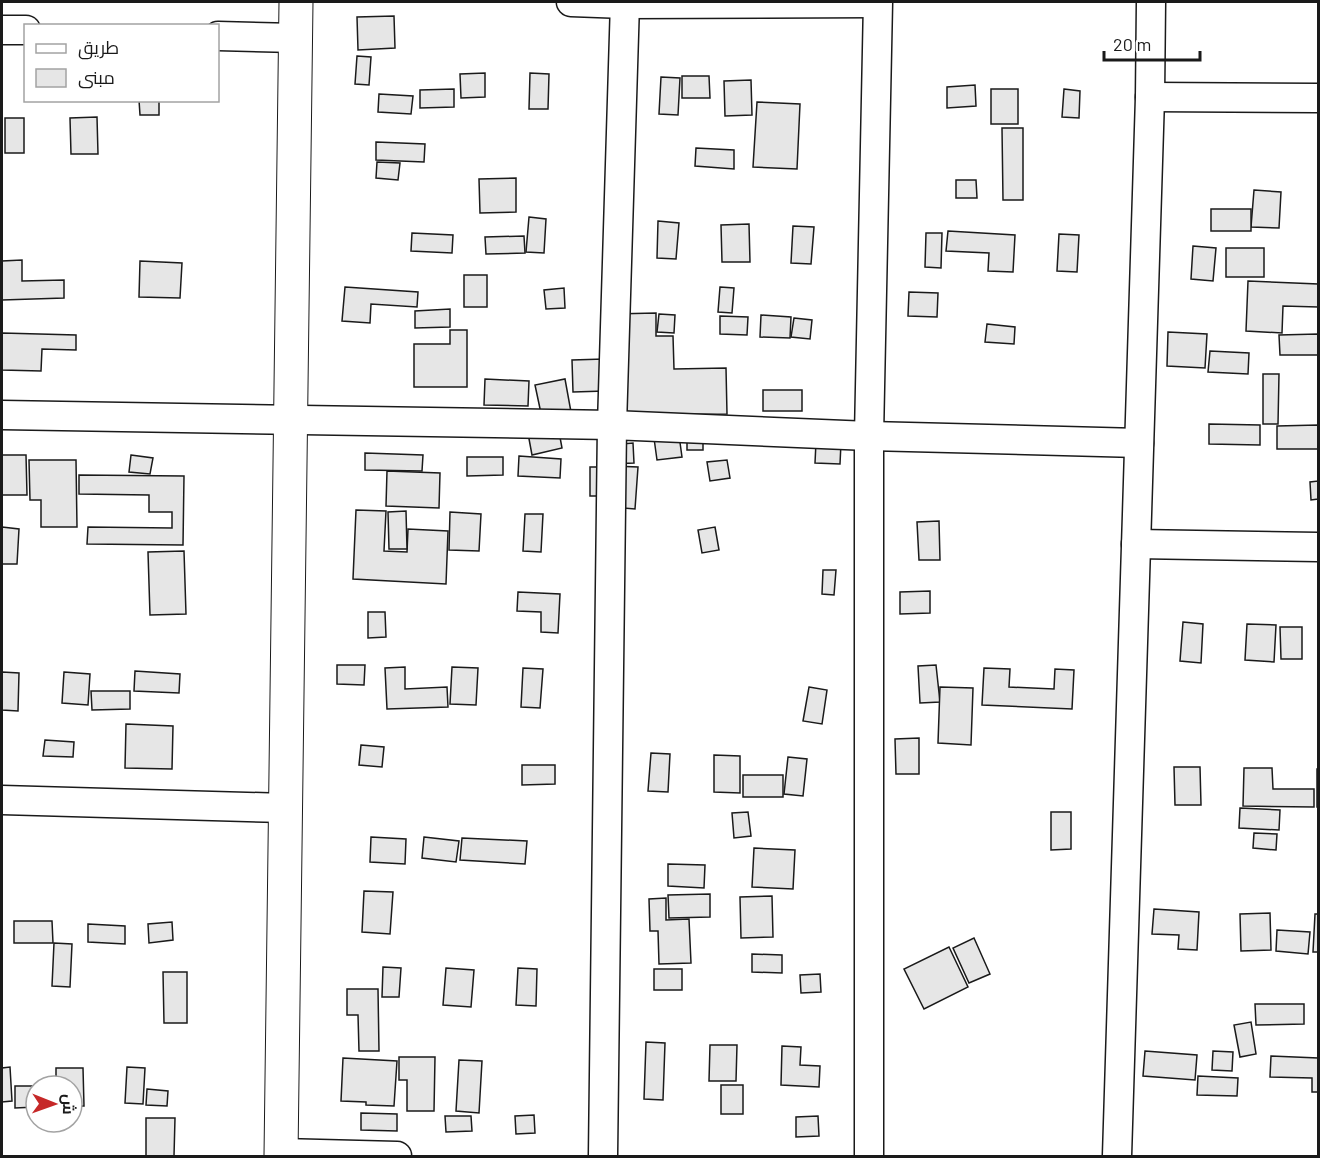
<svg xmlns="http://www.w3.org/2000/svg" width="1320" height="1158" viewBox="0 0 1320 1158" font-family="Barlow,Cairo,sans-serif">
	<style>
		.building { fill: #e6e6e6; stroke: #1a1a1a; stroke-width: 1.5 }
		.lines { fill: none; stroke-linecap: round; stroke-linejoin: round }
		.minor-casing { stroke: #1a1a1a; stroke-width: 31 }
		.tertiary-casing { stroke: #1a1a1a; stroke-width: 35 }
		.minor { stroke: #fff; stroke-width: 28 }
		.tertiary { stroke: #fff; stroke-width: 33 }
	</style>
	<rect width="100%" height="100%" fill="#fff"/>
	<g class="building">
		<path d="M394 16 395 48 358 50 357 17Z"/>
		<path d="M357 56 371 57 369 85 355 84Z"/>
		<path d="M485 73V97L461 98 460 74Z"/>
		<path d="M530 73 549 74 548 109H529Z"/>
		<path d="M682 76H709L710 98H682Z"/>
		<path d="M661 77 680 78 678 115 659 114Z"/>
		<path d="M751 80 752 115 725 116 724 81Z"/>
		<path d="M975 85 976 106 947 108V87Z"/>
		<path d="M454 89V107L420 108V90Z"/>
		<rect x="991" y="89" width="27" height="35"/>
		<path d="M1064 89 1080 91 1079 118 1062 117Z"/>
		<path d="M379 94 413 96 411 114 378 112Z"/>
		<path d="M139 100H159V115H140Z"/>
		<path d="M757 102 800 104 797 169 753 167Z"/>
		<path d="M97 117 98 154H71L70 118Z"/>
		<rect x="5" y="118" width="19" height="35"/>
		<path d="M1002 128H1023V200H1003Z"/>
		<path d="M376 142 425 144 424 162 376 160Z"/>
		<path d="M696 148 734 150V169L695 166Z"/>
		<path d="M377 162 400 163 398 180 376 178Z"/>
		<path d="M516 178V212L480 213 479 179Z"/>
		<path d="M956 180H976L977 198H956Z"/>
		<path d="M1254 190 1281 192 1279 228 1251 227Z"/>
		<rect x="1211" y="209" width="40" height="22"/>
		<path d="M529 217 546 219 544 253 526 252Z"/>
		<path d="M658 221 679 223 676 259 657 258Z"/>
		<path d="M749 224 750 262H722L721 225Z"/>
		<path d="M793 226 814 227 811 264 791 263Z"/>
		<path d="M948 231 1015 235 1013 272 988 271 989 253 946 251Z"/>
		<path d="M412 233 453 235 452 253 411 251Z"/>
		<path d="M926 233H942L941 268 925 267Z"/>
		<path d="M1059 234 1079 235 1077 272 1057 271Z"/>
		<path d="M524 236 525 253 486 254 485 237Z"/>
		<path d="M1193 246 1216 248 1213 281 1191 279Z"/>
		<rect x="1226" y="248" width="38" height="29"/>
		<path d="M22 260V281L64 280V298L2 300V261Z"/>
		<path d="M140 261 182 263 180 298 139 297Z"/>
		<rect x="464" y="275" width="23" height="32"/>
		<path d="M1248 281 1318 284V307L1283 306 1282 333 1246 331Z"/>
		<path d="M345 287 418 292 417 307 371 304 370 323 342 321Z"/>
		<path d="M720 287 734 288 732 313 718 312Z"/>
		<path d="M564 288 565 308 546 309 544 290Z"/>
		<path d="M909 292 938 293 937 317 908 316Z"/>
		<path d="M450 309V327L415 328V311Z"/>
		<path d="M656 313V336H673L674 369 726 368 727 414 613 415V314Z"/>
		<path d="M659 314 675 315 674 333 657 332Z"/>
		<path d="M761 315 791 317 790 338 760 337Z"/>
		<path d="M720 316 748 317 747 335 720 334Z"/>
		<path d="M794 318 812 320 810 339 791 337Z"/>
		<path d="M987 324 1015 327 1014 344 985 342Z"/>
		<path d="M450 330H467V387H414V344H450Z"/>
		<path d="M1168 332 1207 334 1205 368 1167 366Z"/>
		<path d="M2 333 76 335V350L42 349 41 371 2 370Z"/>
		<path d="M1318 334V355H1280L1279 335Z"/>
		<path d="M1210 351 1249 353 1248 374 1208 372Z"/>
		<path d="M604 359 605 391 573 392 572 360Z"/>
		<path d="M1263 374H1279L1278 424H1263Z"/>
		<path d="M485 379 529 381 528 406 484 405Z"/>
		<path d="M565 379 571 412 542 418 535 385Z"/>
		<rect x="763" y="390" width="39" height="21"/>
		<path d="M557 421 562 448 532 455 527 428Z"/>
		<path d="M1209 424 1260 425V445L1209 444Z"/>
		<path d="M1318 425V449H1277V426Z"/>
		<path d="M678 428 682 457 657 460 653 431Z"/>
		<rect x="687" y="428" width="16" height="22"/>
		<path d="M816 442 841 443 840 464 815 463Z"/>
		<path d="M633 443 634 463 611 464 610 445Z"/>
		<path d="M365 453 423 455 422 471 365 470Z"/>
		<path d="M2 455H26L27 495H2Z"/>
		<path d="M131 455 153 458 150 474 129 472Z"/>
		<path d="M519 456 561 459 560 478 518 476Z"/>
		<path d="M467 457H503V475L467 476Z"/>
		<path d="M29 460H76L77 527H41V500H30Z"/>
		<path d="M727 460 730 478 710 481 707 462Z"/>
		<path d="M613 466 638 467 635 509 611 507Z"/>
		<rect x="590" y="467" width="16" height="29"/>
		<path d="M387 471 440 473 439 508 386 506Z"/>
		<path d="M79 475 184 476 183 545 87 544 88 527 172 528V512H149V495L79 494Z"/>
		<path d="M1318 481V499L1311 500 1310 482Z"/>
		<path d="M356 510 386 511 384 551 407 552 408 529 448 531 446 584 353 579Z"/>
		<path d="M406 511 407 549H389L388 512Z"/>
		<path d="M450 512 481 514 479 551 449 550Z"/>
		<path d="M525 514H543L541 552 523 551Z"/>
		<path d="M939 521 940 560H919L917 522Z"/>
		<path d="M2 527 19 529 17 564H2Z"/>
		<path d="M715 527 719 550 702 553 698 530Z"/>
		<path d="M184 551 186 614 150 615 148 552Z"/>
		<path d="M823 570H836L834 595 822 594Z"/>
		<path d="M930 591V613L900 614V592Z"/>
		<path d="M518 592 560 594 558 633 541 632V612L517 611Z"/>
		<path d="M368 612H385L386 637 368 638Z"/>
		<path d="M1183 622 1203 624 1201 663 1180 661Z"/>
		<path d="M1247 624 1276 625 1274 662 1245 660Z"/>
		<path d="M1280 627H1302V659H1281Z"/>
		<path d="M337 665H365L364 685 337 684Z"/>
		<path d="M936 665 940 702 920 703 918 666Z"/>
		<path d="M405 667V689L447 687 448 707 387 709 385 668Z"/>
		<path d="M452 667 478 668 476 705 450 704Z"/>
		<path d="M523 668 543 669 540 708 521 707Z"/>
		<path d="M984 668 1010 669 1009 687 1054 689 1055 669 1074 670 1072 709 982 705Z"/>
		<path d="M135 671 180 674 179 693 134 691Z"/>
		<path d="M2 672 19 673 18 711 2 710Z"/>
		<path d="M64 672 90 674 88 705 62 703Z"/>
		<path d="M809 687 827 690 822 724 803 721Z"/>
		<path d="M940 687 973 688 971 745 938 743Z"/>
		<path d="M91 691H130V709L92 710Z"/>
		<path d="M126 724 173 726 172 769 125 768Z"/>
		<path d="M919 738V774H896L895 739Z"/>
		<path d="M45 740 74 742 73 757 43 756Z"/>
		<path d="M361 745 384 747 382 767 359 765Z"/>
		<path d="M651 753 670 754 668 792 648 791Z"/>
		<path d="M714 755 740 756V793L714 792Z"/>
		<path d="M788 757 807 759 803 796 784 794Z"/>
		<path d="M522 765H555V784L522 785Z"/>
		<path d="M1174 767H1200L1201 805H1175Z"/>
		<path d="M1244 768H1272L1273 789H1314V807L1243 806Z"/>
		<rect x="1317" y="769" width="1" height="38"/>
		<rect x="743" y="775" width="40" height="22"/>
		<path d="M1240 808 1280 810 1279 830 1239 828Z"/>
		<path d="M748 812 751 836 734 838 732 813Z"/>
		<path d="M1051 812H1071V849L1051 850Z"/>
		<path d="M1254 833 1277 834 1276 850 1253 848Z"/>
		<path d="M371 837 406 839 405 864 370 862Z"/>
		<path d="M424 837 459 841 456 862 422 858Z"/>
		<path d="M462 838 527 841 525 864 460 860Z"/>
		<path d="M754 848 795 850 793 889 752 887Z"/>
		<path d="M668 864 705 865 704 888 668 886Z"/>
		<path d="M364 891 393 892 390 934 362 932Z"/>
		<path d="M710 894V917L669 918 668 895Z"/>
		<path d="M772 896 773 937 741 938 740 897Z"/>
		<path d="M666 898V920L689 919 691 963 659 964 658 931H650L649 899Z"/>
		<path d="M1154 909 1199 912 1197 950 1178 949 1179 935 1152 934Z"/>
		<path d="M1270 913 1271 950 1241 951 1240 914Z"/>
		<path d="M1315 914H1318V952H1313Z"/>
		<path d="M14 921H52L53 943H14Z"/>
		<path d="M172 922 173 940 149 943 148 924Z"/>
		<path d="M88 924 125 926V944L88 942Z"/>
		<path d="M1277 930 1310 932 1308 954 1276 951Z"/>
		<path d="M974 938 990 974 969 983 953 948Z"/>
		<path d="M54 943 72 944 70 987 52 986Z"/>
		<path d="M949 947 968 987 924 1009 904 969Z"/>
		<path d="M752 954 782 955V973L752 972Z"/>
		<path d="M383 967 401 968 399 997H382Z"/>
		<path d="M446 968 474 970 471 1007 443 1005Z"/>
		<path d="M518 968 537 969 536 1006 516 1005Z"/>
		<rect x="654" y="969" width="28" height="21"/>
		<path d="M163 972H187V1023H164Z"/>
		<path d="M820 974 821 992 801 993 800 975Z"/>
		<path d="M347 989H378L379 1051H359L358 1015H347Z"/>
		<path d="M1255 1004H1304V1024L1256 1025Z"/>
		<path d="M1251 1022 1256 1054 1240 1057 1234 1025Z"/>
		<path d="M646 1042 665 1043 663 1100 644 1099Z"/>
		<path d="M710 1045H737L736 1081H709Z"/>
		<path d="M782 1046 801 1047 800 1065 820 1066 819 1087 781 1085Z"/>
		<path d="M1145 1051 1197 1055 1195 1080 1143 1076Z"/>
		<path d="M1213 1051 1233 1052 1232 1071 1212 1070Z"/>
		<path d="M1271 1056 1318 1058V1092H1312V1078L1270 1077Z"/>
		<path d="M399 1057H435L434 1111H407V1080H399Z"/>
		<path d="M343 1058 397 1061 394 1106 366 1105V1102L341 1101Z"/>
		<path d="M459 1060 482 1061 479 1113 456 1111Z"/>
		<path d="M10 1067 12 1101 2 1102V1068Z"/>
		<path d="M127 1067 145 1068 143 1104 125 1103Z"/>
		<path d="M56 1068H83L84 1106H72V1086H56Z"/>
		<path d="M1198 1076 1238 1078 1237 1096 1197 1095Z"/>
		<rect x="721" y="1085" width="22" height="29"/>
		<path d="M15 1086H36V1107L15 1108Z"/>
		<path d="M147 1089 168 1091 167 1106 146 1105Z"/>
		<path d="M361 1113 397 1114V1131L361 1130Z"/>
		<path d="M534 1115 535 1133 516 1134 515 1116Z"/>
		<path d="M445 1116H471L472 1131 446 1132Z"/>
		<path d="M818 1116 819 1136 796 1137V1117Z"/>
		<path d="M146 1118H175L174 1156H146Z"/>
	</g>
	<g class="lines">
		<g class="minor-casing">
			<g id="minor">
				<path d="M571 2 625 4 877 3"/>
				<path d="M2 30H26"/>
				<path d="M218 36 295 38"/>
				<path d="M1150 97 1318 98"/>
				<path d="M2 415 612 425 869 436 1139 443"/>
				<path d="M1136 544 1318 547"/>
				<path d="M2 800 285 808"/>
				<path d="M281 1153 397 1156"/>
				<path d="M603 1156 612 425 625 2"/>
				<path d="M869 1156V436L878 2"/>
				<path d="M1117 1156 1150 97 1151 2"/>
			</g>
		</g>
		<g class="tertiary-casing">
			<path id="tertiary" d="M281 1156 296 2"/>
		</g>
		<use href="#minor" class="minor"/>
		<use href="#tertiary" class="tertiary"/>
	</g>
	<rect width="1320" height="1158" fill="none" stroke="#1a1a1a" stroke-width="6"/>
	<rect x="24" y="24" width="195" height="78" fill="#ffffff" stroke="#a3a3a3" stroke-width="1.5"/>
	<rect x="36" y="44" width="30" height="9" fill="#ffffff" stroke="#a3a3a3" stroke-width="1.5"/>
	<text x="78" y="54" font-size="18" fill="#1a1a1a">طريق</text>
	<rect x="36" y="69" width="30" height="18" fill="#e6e6e6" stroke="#a3a3a3" stroke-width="1.5"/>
	<text x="78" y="84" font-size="18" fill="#1a1a1a">مبنى</text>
	<g transform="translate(54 1104) rotate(91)"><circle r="28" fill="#ffffff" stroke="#a3a3a3" stroke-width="1.5"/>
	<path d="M0-4.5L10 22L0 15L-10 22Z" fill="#c62828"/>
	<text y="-9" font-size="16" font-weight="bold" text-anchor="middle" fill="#1a1a1a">ش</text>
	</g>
	<path d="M1104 51v9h96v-9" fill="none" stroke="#1a1a1a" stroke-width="3"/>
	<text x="1113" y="51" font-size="18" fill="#1a1a1a" stroke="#ffffff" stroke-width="4.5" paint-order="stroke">20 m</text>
</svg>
